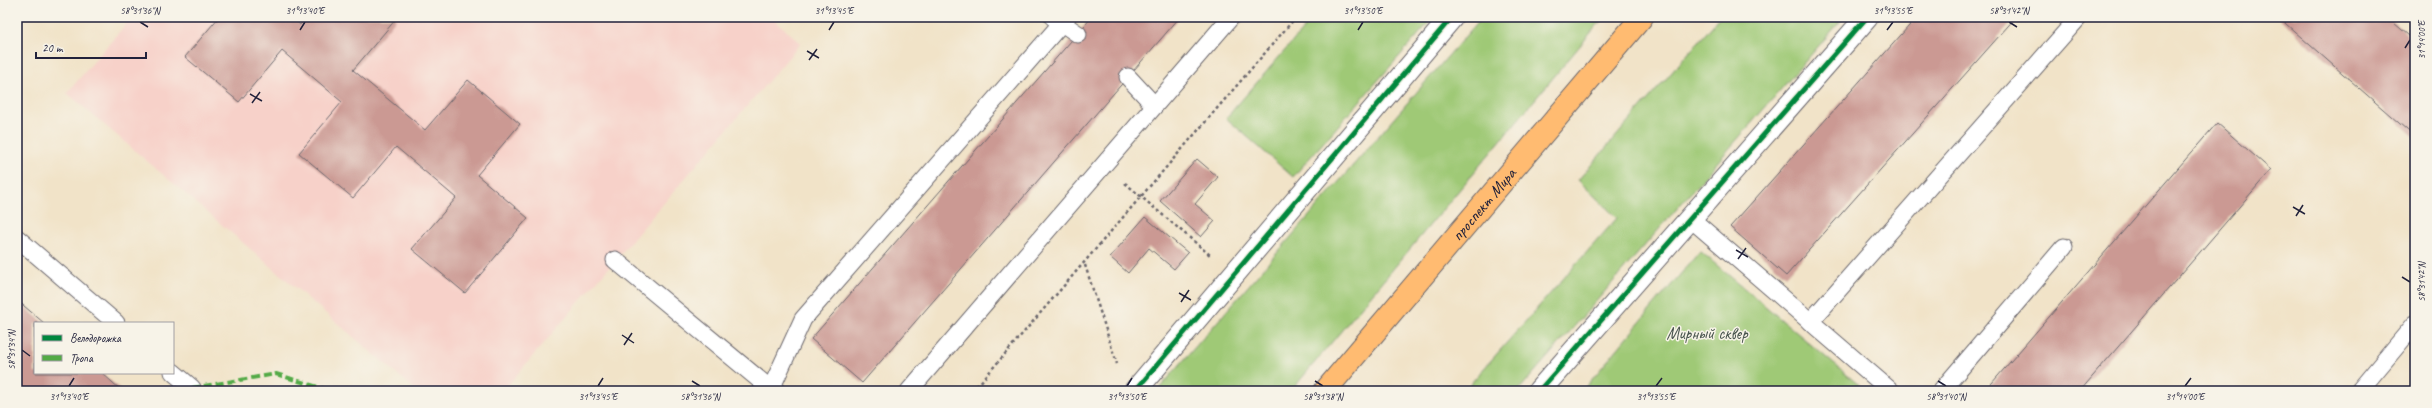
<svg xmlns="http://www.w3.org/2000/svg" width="2432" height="408" viewBox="0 0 2432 408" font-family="Caveat,sans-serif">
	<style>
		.built { fill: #f7d1c9 }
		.green { fill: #9fc976; stroke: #607658 }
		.building { fill: #cb9993 }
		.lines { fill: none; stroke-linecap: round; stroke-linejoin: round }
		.lane-casing { stroke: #6a666c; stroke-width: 19 }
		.street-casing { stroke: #6a666c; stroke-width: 24 }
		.primary-casing { stroke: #6a666c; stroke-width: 24 }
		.path { stroke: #6a666c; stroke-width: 2.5; stroke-dasharray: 3 3; stroke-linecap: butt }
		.lane { stroke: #fff; stroke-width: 17 }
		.street { stroke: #fff; stroke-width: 22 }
		.primary { stroke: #ffbb71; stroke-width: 22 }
		.quiet { stroke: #53aa46; stroke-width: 4; stroke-dasharray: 8 4; stroke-linecap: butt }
		.cycleway-casing { stroke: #f7f3e8; stroke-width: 8 }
		.cycleway { stroke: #00873e; stroke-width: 5 }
		.ticks { fill: none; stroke: #22223b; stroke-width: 1.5 }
		.labels { text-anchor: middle; stroke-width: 3; stroke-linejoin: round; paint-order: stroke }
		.street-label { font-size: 17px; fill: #22223b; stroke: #f7f3e8 }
		.park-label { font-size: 17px; fill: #48544d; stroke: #f7f3e8 }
		.neatline { fill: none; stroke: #22223b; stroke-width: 1.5 }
		.ticks-label { font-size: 10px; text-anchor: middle; fill: #22223b }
	</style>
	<rect width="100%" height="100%" fill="#f7f3e8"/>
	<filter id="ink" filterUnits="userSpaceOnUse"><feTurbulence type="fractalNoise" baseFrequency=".025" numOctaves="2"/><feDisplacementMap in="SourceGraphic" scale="8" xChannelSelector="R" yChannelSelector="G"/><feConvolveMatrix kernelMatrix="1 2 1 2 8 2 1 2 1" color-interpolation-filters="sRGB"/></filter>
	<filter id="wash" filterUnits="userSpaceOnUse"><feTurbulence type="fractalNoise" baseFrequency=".012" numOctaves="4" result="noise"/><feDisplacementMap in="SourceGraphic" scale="16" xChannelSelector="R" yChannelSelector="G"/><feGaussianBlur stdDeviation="0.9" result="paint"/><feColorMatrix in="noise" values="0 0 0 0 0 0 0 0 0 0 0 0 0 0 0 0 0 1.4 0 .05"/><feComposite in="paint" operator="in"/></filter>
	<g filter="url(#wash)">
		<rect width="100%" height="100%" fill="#f1e3c8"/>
		<path class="built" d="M132 17H771L801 43 503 391H417L67 93Z"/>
		<g class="green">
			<path d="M1314 17H1434L1293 177 1226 118Z"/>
			<path d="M1482 17H1604L1291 391H1157Z"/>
			<path d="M1720 17H1844L1518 391H1464L1617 218 1578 180Z"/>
			<path d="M1700 251 1866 391H1582Z"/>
		</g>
		<g id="blocks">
			<g class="building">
				<path d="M219 17H291L300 25 307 17H394L396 19 353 70 425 130 468 80 520 124 477 175 528 218 465 293 412 249 456 198 396 147 353 198 299 153 342 102 282 51 239 102 185 57Z"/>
				<path d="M1092 17H1180L862 383 811 339Z"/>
				<path d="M1917 17H2016L1786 276 1730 227Z"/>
				<path d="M2278 17H2387L2415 41V137Z"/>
				<path d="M2217 123 2271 170 2080 391H1985Z"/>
				<path d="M1197 159 1218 177 1195 204 1215 221 1201 237 1160 201Z"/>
				<path d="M1145 217 1188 253 1174 269 1149 248 1128 273 1110 257Z"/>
				<path d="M17 300 44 323H35V373H102L122 391H21L17 387Z"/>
			</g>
		</g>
	</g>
	<g filter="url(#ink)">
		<use href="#blocks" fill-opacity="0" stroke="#6a666c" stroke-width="1"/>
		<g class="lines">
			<g class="lane-casing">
				<g id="lane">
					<path d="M1053 17 1078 34"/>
					<path d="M1128 77 1154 105"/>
					<path d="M1690 218 1891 391"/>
					<path d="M17 238 116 323"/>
					<path d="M615 260 773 391"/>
					<path d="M1810 322 2079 17"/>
					<path d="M173 372 192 388"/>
					<path d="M770 391 803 319 1067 17"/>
					<path d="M909 391 1231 17"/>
					<path d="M1941 391 2064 247"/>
					<path d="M2359 391 2415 324"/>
				</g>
			</g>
			<g class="street-casing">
				<g id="street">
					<path d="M1135 391 1452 17"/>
					<path d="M1539 391 1867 17"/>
				</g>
			</g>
			<g class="primary-casing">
				<g id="primary">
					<path id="s1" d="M1325 391 1642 17"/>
				</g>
			</g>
			<g class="path">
				<path d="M1125 183 1210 255"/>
				<path d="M1085 265 1117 364"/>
				<path d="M973 391 1296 17"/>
			</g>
			<use href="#lane" class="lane"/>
			<use href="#street" class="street"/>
			<use href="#primary" class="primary"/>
			<path class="quiet" d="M192 388 276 374 331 391"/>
			<g class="cycleway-casing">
				<g id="cycleway">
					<path d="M1135 391 1452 17"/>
					<path d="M1539 391 1867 17"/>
				</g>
			</g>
			<use href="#cycleway" class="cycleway"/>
		</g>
	</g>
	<path class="ticks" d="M140 22 148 27M2009 22 2017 27M300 30 305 22M829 30 834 22M1358 30 1363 22M1887 30 1893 22M2405 48 2410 40M807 51 819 58M809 60 817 49M250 94 262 101M252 103 260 92M2293 207 2305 214M2296 216 2303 205M1736 250 1748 257M1738 259 1746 248M2402 277 2410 282M1179 293 1191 300M1181 302 1189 290M622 335 634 343M624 345 632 333M22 350 30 356M692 381 700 386M1315 381 1323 386M1938 381 1946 386M69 386 74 378M598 386 603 378M1127 386 1132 378M1656 386 1662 378M2185 386 2191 378"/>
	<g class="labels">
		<g class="street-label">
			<text dy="6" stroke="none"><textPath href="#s1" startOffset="245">проспект Мира</textPath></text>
		</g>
		<g class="park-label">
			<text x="1707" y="339">Мирный сквер</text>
		</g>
	</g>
	<rect width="2432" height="408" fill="none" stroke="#f7f3e8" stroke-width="44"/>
	<rect x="34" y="322" width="140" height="52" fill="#f7f3e8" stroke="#a29fa3"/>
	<rect x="42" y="335" width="20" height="6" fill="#00873e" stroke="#a29fa3"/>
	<text x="70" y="342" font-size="12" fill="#22223b">Велодорожка</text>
	<rect x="42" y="355" width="20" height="6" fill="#53aa46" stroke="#a29fa3"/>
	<text x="70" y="362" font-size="12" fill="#22223b">Тропа</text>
	<path d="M36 52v6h110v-6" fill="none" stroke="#22223b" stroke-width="2"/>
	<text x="42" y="52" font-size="12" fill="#22223b" stroke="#f7f3e8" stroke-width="3" paint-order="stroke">20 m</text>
	<rect x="22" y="22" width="2388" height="364" class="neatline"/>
	<g class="ticks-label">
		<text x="140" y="14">58°31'36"N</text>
		<text x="305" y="14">31°13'40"E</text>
		<text x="834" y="14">31°13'45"E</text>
		<text x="1363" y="14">31°13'50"E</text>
		<text x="1893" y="14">31°13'55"E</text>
		<text x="2009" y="14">58°31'42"N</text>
		<text transform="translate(2421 40) rotate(-90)" y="4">31°14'00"E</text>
		<text transform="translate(2421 282) rotate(-90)" y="4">58°31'42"N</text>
		<text transform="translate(11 350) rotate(-90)" y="4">58°31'34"N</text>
		<text x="69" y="400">31°13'40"E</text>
		<text x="598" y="400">31°13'45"E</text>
		<text x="700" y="400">58°31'36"N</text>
		<text x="1127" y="400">31°13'50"E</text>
		<text x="1323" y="400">58°31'38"N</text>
		<text x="1656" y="400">31°13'55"E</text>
		<text x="1946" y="400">58°31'40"N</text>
		<text x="2185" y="400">31°14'00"E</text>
	</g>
</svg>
